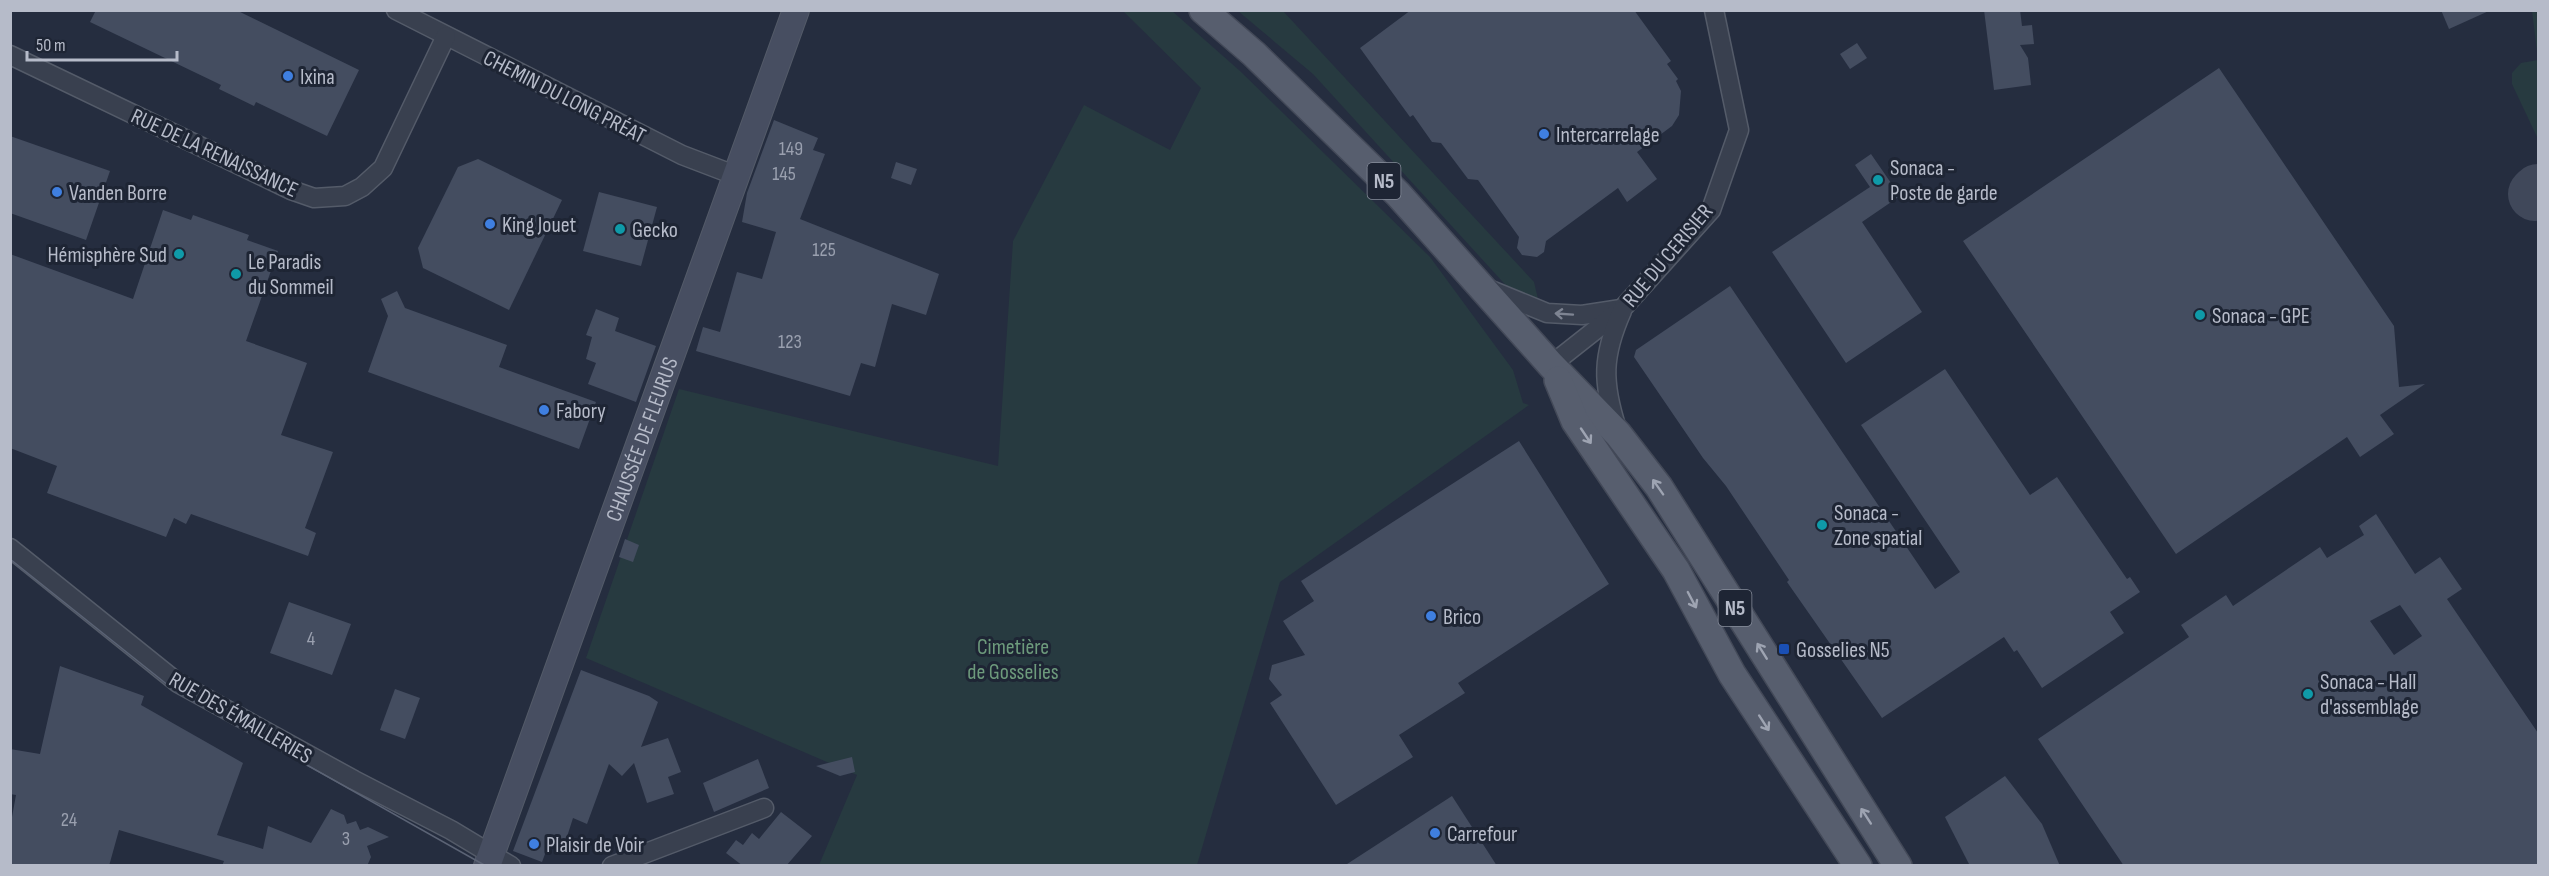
<svg xmlns="http://www.w3.org/2000/svg" width="2549" height="876" viewBox="0 0 2549 876" font-family="'Sofia Sans Condensed',sans-serif">
	<style>
		.green { fill: #273a40 }
		.lines { fill: none; stroke-linecap: round; stroke-linejoin: round }
		.taxiway { stroke: #40485a; stroke-width: 54 }
		.building { fill: #444d60; fill-rule: evenodd }
		.minor-casing { stroke: #545b69; stroke-width: 21 }
		.secondary-casing { stroke: #545b69; stroke-width: 28 }
		.primary-casing { stroke: #434958; stroke-width: 30 }
		.minor { stroke: #39404f; stroke-width: 18 }
		.secondary { stroke: #474e61; stroke-width: 26 }
		.primary { stroke: #575e6e; stroke-width: 27 }
		.tram { stroke: #5b6375; stroke-width: 1.5 }
		.oneway { stroke: #7e8492 }
		.oneway2 { stroke: #9ea4b2 }
		.shop-dot { fill: #3f7fe0; stroke: #1e2534; stroke-width: 2 }
		.culture-dot { fill: #0f9aa8; stroke: #1e2534; stroke-width: 2 }
		.transit-dot { fill: #1a4fb4; stroke: #1e2534; stroke-width: 2 }
		.labels { text-anchor: middle; stroke-width: 6; stroke-linejoin: round; paint-order: stroke }
		.number-label { font-size: 20px; fill: #9aa0af }
		.shield { fill: #1e2534; stroke: #888e9c; stroke-width: 1.5 }
		.shield-label { font-size: 21px; font-weight: bold; fill: #b6bbc9 }
		.poi-label { font-size: 22px; fill: #b6bbc9; stroke: #1e2534; text-anchor: start }
		.street-label { font-size: 22px; fill: #b6bbc9; stroke: #1e2534 }
		.park-label { font-size: 22px; fill: #6d9a7c; stroke: #1e2534 }
	</style>
	<rect width="100%" height="100%" fill="#252d3f"/>
	<g class="green">
		<path d="M1123 11H1172L1240 71 1430 257 1513 370 1523 403 1529 405 1280 582 1197 865H819L857 775 586 658 679 389 998 466 1013 241 1084 105 1170 150 1201 88Z"/>
		<path d="M1238 11H1283L1534 282 1538 299 1522 303 1313 74Z"/>
		<path d="M2532 11H2538V139L2512 84V73L2521 63 2538 60Z"/>
	</g>
	<g class="lines">
		<path class="taxiway" d="M2535 194 2538 191"/>
	</g>
	<g class="building">
		<path d="M96 10H236L359 70 327 136 256 102 254 106 219 89 221 85 217 83 90 22Z"/>
		<path d="M1411 10H1634L1671 61 1667 64 1678 79 1676 81 1681 91 1679 115 1672 126 1637 152 1657 179 1627 202 1618 188 1546 241 1544 252 1537 257 1522 255 1517 248 1519 237 1478 180 1468 179 1441 143 1432 142 1413 115 1410 117 1360 48Z"/>
		<path d="M1984 10H2020L2022 26 2032 25 2034 44 2020 45 2028 58 2031 85 1994 90Z"/>
		<path d="M2441 10H2491L2449 29Z"/>
		<path d="M1857 43 1867 58 1850 69 1840 54Z"/>
		<path d="M2219 68 2394 326 2399 387 2425 384 2380 415 2394 434 2360 457 2347 437 2176 554 1963 241Z"/>
		<path d="M774 120 818 138 813 150 825 154 800 219 939 274 926 315 892 304 875 367 861 363 850 396 696 351 703 327 720 332 737 272 762 279 776 232 742 222 747 193Z"/>
		<path d="M10 136 110 171 86 240 10 213Z"/>
		<path d="M1871 154 1900 196 1862 222 1922 312 1846 363 1772 252 1870 187 1855 165Z"/>
		<path d="M478 159 562 200 509 310 423 268 418 248 458 167Z"/>
		<path d="M896 162 917 169 911 185 891 178Z"/>
		<path d="M599 192 657 207 641 266 583 251Z"/>
		<path d="M163 210 191 220 193 215 249 235 247 240 278 251 246 341 307 363 281 435 333 452 305 528 316 533 308 556 191 514 186 524 174 518 166 537 47 493 57 466 10 448V254L133 299Z"/>
		<path d="M1730 286 1935 589 1960 572 1861 425 1945 369 2030 495 2057 477 2127 579 2130 577 2140 592 2110 612 2124 633 2042 688 2017 650 2014 652 2004 637 1882 718 1787 582 1789 580 1726 486 1703 458 1634 357 1636 350Z"/>
		<path d="M397 291 405 308 507 345 499 367 596 402 579 449 368 372 388 316 381 299Z"/>
		<path d="M596 309 619 318 615 331 656 346 636 402 588 384 596 363 586 359 592 337 586 335Z"/>
		<path d="M1519 441 1609 584 1458 683 1465 693 1399 735 1413 757 1336 805 1270 703 1282 695 1269 679 1272 665 1305 655 1283 621 1314 601 1301 581Z"/>
		<path d="M2376 514 2415 574 2440 557 2462 589 2447 599 2538 733V866H2124L2038 739 2189 637 2181 625 2226 595 2233 606 2320 547 2327 558 2364 535 2359 526ZM2400 605 2422 636 2394 655 2370 621Z"/>
		<path d="M625 539 639 545 633 562 619 557Z"/>
		<path d="M289 602 351 624 332 675 270 653Z"/>
		<path d="M60 666 144 696 141 705 243 763 217 835 263 849 268 826 311 843 331 809 344 815 347 824 356 821 360 830 368 827 389 837 367 846 371 857 367 866H222L224 861 119 830 109 866H10V828L16 795 10 794V749L40 754Z"/>
		<path d="M581 670 649 696 658 702 641 747 668 738 681 772 668 777 674 794 647 803 634 763 622 776 609 764 587 824 573 818 565 843 551 838 542 862 513 851Z"/>
		<path d="M395 689 420 698 405 739 380 730Z"/>
		<path d="M852 757 855 772 840 776 816 766Z"/>
		<path d="M758 759 769 788 714 812 703 783Z"/>
		<path d="M2005 776 2042 824 2060 866H1970L1945 817Z"/>
		<path d="M1452 796 1497 866H1344Z"/>
		<path d="M781 812 812 836 786 866H743L726 853 736 840 743 845 752 833 759 839Z"/>
	</g>
	<g class="lines">
		<g class="minor-casing">
			<g id="minor">
				<path d="M396 10 682 155 737 176"/>
				<path d="M10 55 291 190 314 198 345 196 362 187 383 168 446 36"/>
				<path d="M1486 288 1547 313 1582 315 1621 309"/>
				<path d="M1551 365 1622 309 1711 210 1739 130 1714 10"/>
				<path d="M1617 429C1602 382 1602 356 1622 311"/>
				<path d="M10 548 178 683 354 780 451 830 511 866"/>
				<path d="M612 866 764 808"/>
			</g>
		</g>
		<g class="secondary-casing">
			<g id="secondary">
				<path id="s1" d="M487 866 796 10"/>
			</g>
		</g>
		<g class="primary-casing">
			<g id="primary">
				<path d="M1203 10 1254 54 1398 194 1551 365 1618 434 1659 487 1898 866"/>
				<path d="M1558 380 1575 421 1676 570 1732 674 1858 866"/>
			</g>
		</g>
		<use href="#minor" class="minor"/>
		<use href="#secondary" class="secondary"/>
		<use href="#primary" class="primary"/>
		<path class="tram" d="M10 559 174 690 486 866"/>
	</g>
	<defs><path id="oneway-shaft" d="M-6 0H5M1.5-3L5.5 0L1.5 3" fill="none" stroke-width="1.6" stroke-linecap="round" stroke-linejoin="round" transform="scale(1.5)"/></defs>
	<use class="oneway" href="#oneway-shaft" transform="translate(1564 314) rotate(-176)"/>
	<g class="oneway2">
		<use href="#oneway-shaft" transform="translate(1586 436) rotate(56)"/>
		<use href="#oneway-shaft" transform="translate(1658 487) rotate(-125)"/>
		<use href="#oneway-shaft" transform="translate(1692 600) rotate(62)"/>
		<use href="#oneway-shaft" transform="translate(1762 651) rotate(-122)"/>
		<use href="#oneway-shaft" transform="translate(1764 723) rotate(57)"/>
		<use href="#oneway-shaft" transform="translate(1866 816) rotate(-123)"/>
	</g>
	<g class="shop-dot">
		<circle cx="288" cy="76" r="6"/>
		<circle cx="1544" cy="134" r="6"/>
		<circle cx="57" cy="192" r="6"/>
		<circle cx="490" cy="224" r="6"/>
		<circle cx="544" cy="410" r="6"/>
		<circle cx="1431" cy="616" r="6"/>
		<circle cx="1435" cy="833" r="6"/>
		<circle cx="534" cy="844" r="6"/>
	</g>
	<g class="culture-dot">
		<circle cx="1878" cy="180" r="6"/>
		<circle cx="620" cy="229" r="6"/>
		<circle cx="179" cy="254" r="6"/>
		<circle cx="236" cy="274" r="6"/>
		<circle cx="2200" cy="315" r="6"/>
		<circle cx="1822" cy="525" r="6"/>
		<circle cx="2308" cy="694" r="6"/>
	</g>
	<rect class="transit-dot" x="1778" y="643" width="12" height="12" rx="3"/>
	<g class="labels">
		<g class="number-label">
			<text x="791" y="155">149</text>
			<text x="784" y="180">145</text>
			<text x="824" y="256">125</text>
			<text x="790" y="348">123</text>
			<text x="311" y="645">4</text>
			<text x="69" y="826">24</text>
			<text x="346" y="845">3</text>
		</g>
		<g class="shield">
			<rect x="1367.5" y="163" width="33" height="36" rx="4.5"/>
			<rect x="1718.5" y="590" width="33" height="36" rx="4.5"/>
		</g>
		<g class="shield-label">
			<text x="1384" y="188">N5</text>
			<text x="1735" y="615">N5</text>
		</g>
		<g class="poi-label">
			<text x="300" y="84">Ixina</text>
			<text x="1556" y="142">Intercarrelage</text>
			<text x="1890" y="175">Sonaca -<tspan x="1890" dy="25">Poste de garde</tspan></text>
			<text x="69" y="200">Vanden Borre</text>
			<text x="502" y="232">King Jouet</text>
			<text x="632" y="237">Gecko</text>
			<text x="167" y="262" text-anchor="end">Hémisphère Sud</text>
			<text x="248" y="269">Le Paradis<tspan x="248" dy="25">du Sommeil</tspan></text>
			<text x="2212" y="323">Sonaca - GPE</text>
			<text x="556" y="418">Fabory</text>
			<text x="1834" y="520">Sonaca -<tspan x="1834" dy="25">Zone spatial</tspan></text>
			<text x="1443" y="624">Brico</text>
			<text x="1796" y="657">Gosselies N5</text>
			<text x="2320" y="689">Sonaca - Hall<tspan x="2320" dy="25">d'assemblage</tspan></text>
			<text x="1447" y="841">Carrefour</text>
			<text x="546" y="852">Plaisir de Voir</text>
		</g>
		<g class="street-label">
			<text transform="translate(565 96) rotate(27)" y="8">CHEMIN DU LONG PRÉAT</text>
			<text transform="translate(215 152) rotate(25)" y="8">RUE DE LA RENAISSANCE</text>
			<text transform="translate(1667 255) rotate(-50)" y="8">RUE DU CERISIER</text>
			<text dy="8" stroke="none"><textPath href="#s1" startOffset="454">CHAUSSÉE DE FLEURUS</textPath></text>
			<text transform="translate(241 717) rotate(30)" y="8">RUE DES ÉMAILLERIES</text>
		</g>
		<g class="park-label">
			<text x="1013" y="654">Cimetière<tspan x="1013" dy="25">de Gosselies</tspan></text>
		</g>
	</g>
	<rect width="2549" height="876" fill="none" stroke="#b6bbc9" stroke-width="24"/>
	<path d="M27 51v9h150v-9" fill="none" stroke="#b6bbc9" stroke-width="3"/>
	<text x="36" y="51" font-size="18" fill="#b6bbc9" stroke="#1e2534" stroke-width="4.5" paint-order="stroke">50 m</text>
</svg>
